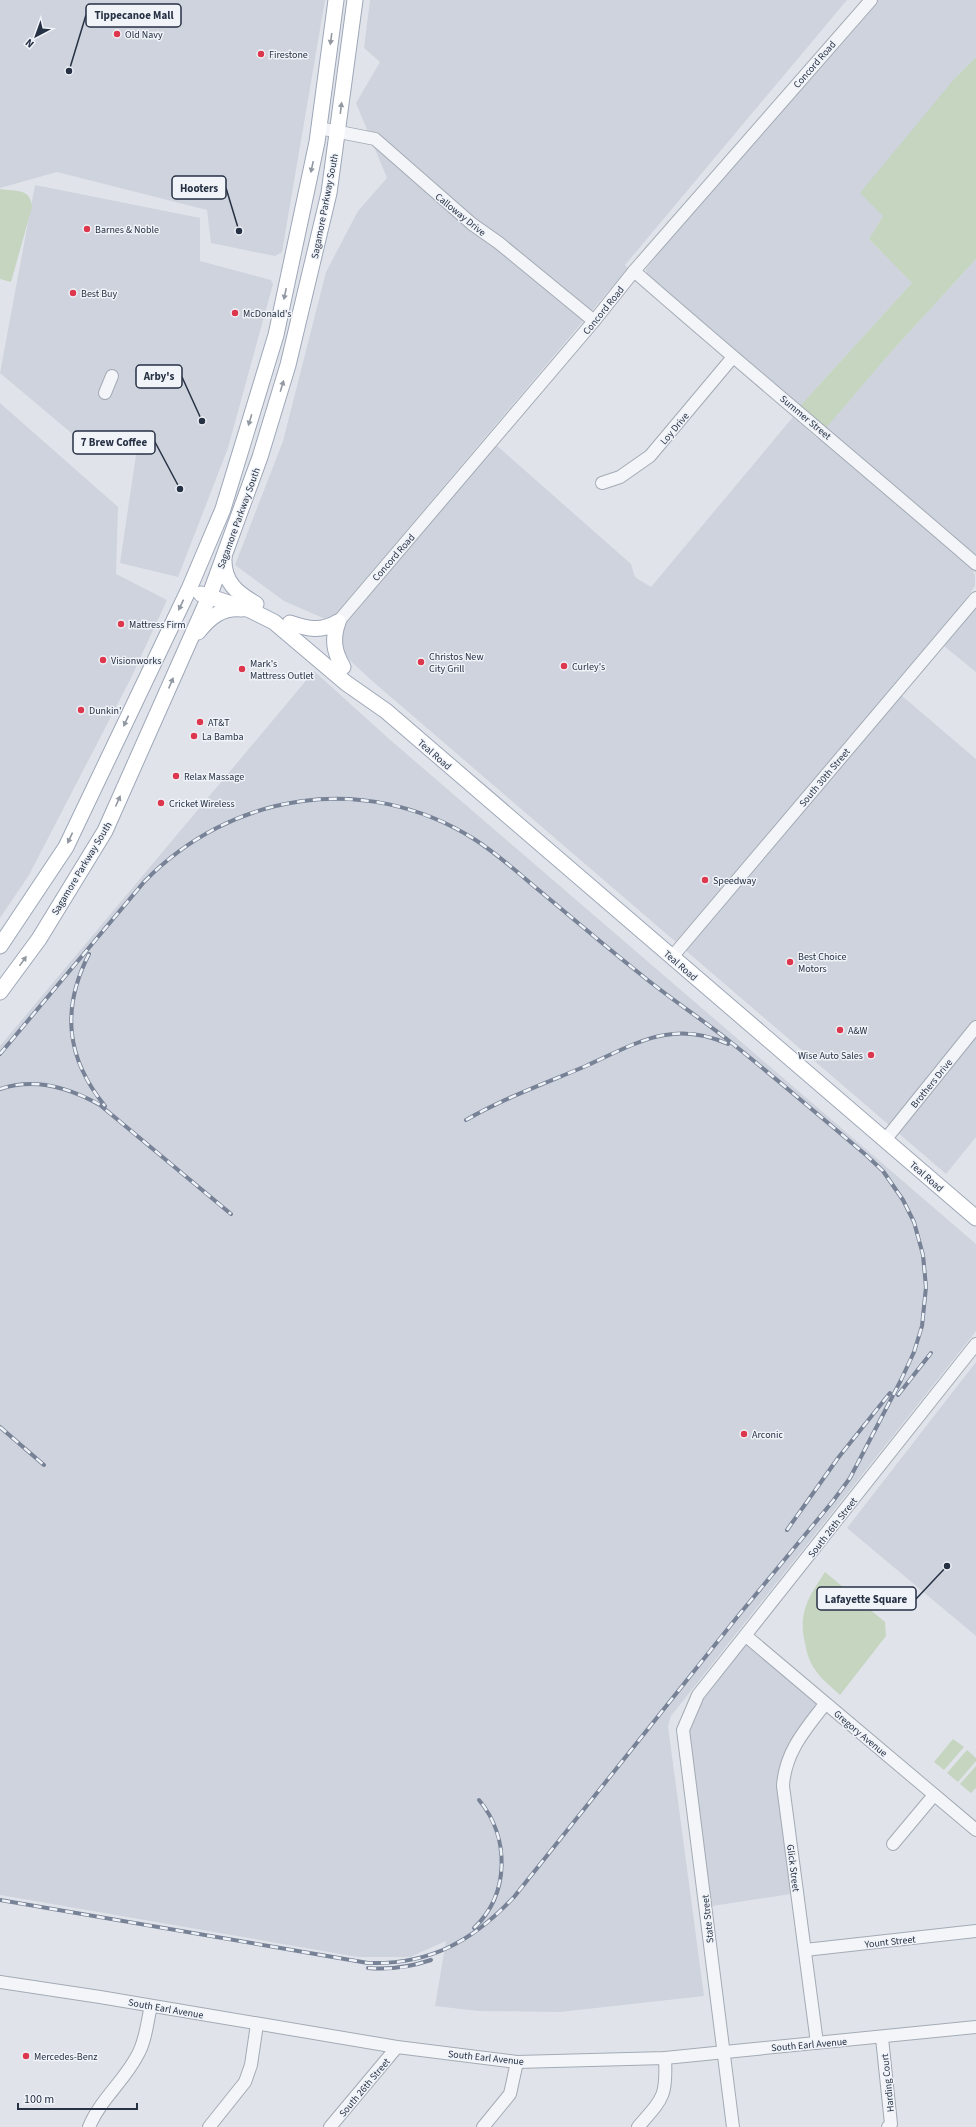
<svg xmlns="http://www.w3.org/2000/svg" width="976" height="2127" viewBox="0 0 976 2127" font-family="'Source Sans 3',sans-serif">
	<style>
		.built { fill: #ced3dd }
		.green { fill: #c5d5c0 }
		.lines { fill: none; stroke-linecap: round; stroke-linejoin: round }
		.minor-casing { stroke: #a4abb5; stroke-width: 14 }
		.major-casing { stroke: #9ea7b8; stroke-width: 17 }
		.minor { stroke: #f3f5f8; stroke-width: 12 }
		.major { stroke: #fff; stroke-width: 15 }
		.rail-casing { stroke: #778296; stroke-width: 4 }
		.rail { stroke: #f0f3f8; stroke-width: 2.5; stroke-dasharray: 8; stroke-linecap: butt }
		.oneway { fill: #9298a2 }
		.poi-dot { fill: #dd374d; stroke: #f0f3f8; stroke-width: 1.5 }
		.labels { text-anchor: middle; stroke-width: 3; stroke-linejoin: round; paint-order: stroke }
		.poi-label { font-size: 10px; fill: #263144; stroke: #f0f3f8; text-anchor: start }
		.street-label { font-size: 10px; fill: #263144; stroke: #f0f3f8 }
		.leader { fill: none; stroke: #263144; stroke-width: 1.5 }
		.callout-dot { fill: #263144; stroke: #f0f3f8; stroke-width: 1.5 }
		.callout { fill: #f0f3f8; stroke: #263144; stroke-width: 1.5 }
		.callout-label { font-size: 11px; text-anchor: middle; font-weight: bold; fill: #263144 }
	</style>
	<rect width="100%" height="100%" fill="#e0e4ea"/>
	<g class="built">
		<path d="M0 0H325L282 252 275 256 211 243 207 210 57 172 0 188Z"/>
		<path d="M370 0H847L625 265 628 268 330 621 284 601 235 565 283 441 326 272 358 211 387 178 356 103 380 62 364 48Z"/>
		<path d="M877 0H976V57L955 78 883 216 869 239 912 283 800 406 664 293 648 278 646 269 677 230Z"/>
		<path d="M35 185 200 218V261L271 280 273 284 228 448 178 577 120 563 136 455 76 437 0 373Z"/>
		<path d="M976 259V573L972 570 975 575V586L901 695 976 759V1137L946 1174 371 680 341 652V628L495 444 631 564 635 577 651 587 793 417 817 438 891 352Z"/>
		<path d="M0 403 118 507 116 574 167 600 130 680 29 875 0 918Z"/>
		<path d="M976 605V672L944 646Z"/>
		<path d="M314 671 388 738 976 1244V1331L671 1716 668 1726 704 1996 560 2012 478 2011 435 2006 446 1941 410 1957H358L0 1895V1046Z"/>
		<path d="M976 1362V1636L847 1528Z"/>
		<path d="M746 1636 825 1704 784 1774 797 1893 706 1907 683 1741 690 1712Z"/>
	</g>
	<g class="green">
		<path d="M976 57V259L891 352 826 428 800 406 912 283 869 239 883 216 860 193 955 78Z"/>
		<path d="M0 189C14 192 31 187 32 207L11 282 0 279Z"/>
		<path d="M825 1572 885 1622 886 1636 840 1695C832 1687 822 1680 816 1671 809 1662 807 1653 805 1643 798 1611 809 1597 825 1572Z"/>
		<path d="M953 1739 964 1747 944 1770 934 1762Z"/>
		<path d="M967 1750 976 1758V1761L958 1782 947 1773Z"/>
		<path d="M976 1766V1788L971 1793 960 1784Z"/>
	</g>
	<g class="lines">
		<g class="minor-casing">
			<g id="minor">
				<path d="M319 128 375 139 472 224 499 243 594 321"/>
				<path d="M634 271C747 370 863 466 976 564"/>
				<path d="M105 393 112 376"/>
				<path d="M602 483 620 477 650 456 733 357"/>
				<path d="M338 622 594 321 634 271 871 0"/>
				<path d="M672 957 976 598"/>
				<path d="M885 1140 976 1027"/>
				<path d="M746 1636 976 1830"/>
				<path d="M893 1844 934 1795"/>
				<path d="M805 1950 976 1931"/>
				<path d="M0 1982 100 1997 397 2047 517 2062 665 2058 976 2027"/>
				<path d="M882 2038 891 2124 888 2127"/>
				<path d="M817 2043 783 1786C785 1752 805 1730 825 1704"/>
				<path d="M89 2127C100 2100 124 2081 137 2056 146 2041 147 2022 151 2006"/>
				<path d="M209 2127 245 2082 251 2065 257 2024"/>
				<path d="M330 2127 397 2047"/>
				<path d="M483 2127 510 2094 517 2062"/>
				<path d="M638 2127C663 2098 667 2097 665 2058"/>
				<path d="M733 2127 683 1730 698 1695 976 1344"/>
			</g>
		</g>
		<g class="major-casing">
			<g id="major">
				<path d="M224 558C223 582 237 593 256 604"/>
				<path d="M201 594 250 610 274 622 346 683 386 711 976 1218"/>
				<path d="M338 622C332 639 334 652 343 667"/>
				<path d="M290 623C308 629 321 632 338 622"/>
				<path d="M198 632C210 617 222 607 242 609"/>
				<path d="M0 946 66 847 189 589 223 509 276 335 317 142 336 0"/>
				<path d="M0 992 39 939 105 831 209 597 260 457 288 365 329 193 355 0"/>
			</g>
		</g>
		<use href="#minor" class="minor"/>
		<use href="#major" class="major"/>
		<g class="rail-casing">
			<g id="rail">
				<path d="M89 954C61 1009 66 1058 105 1106"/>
				<path d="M0 1054 144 882C231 792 366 771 474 839 496 853 515 870 535 887 570 916 604 945 639 973 669 998 702 1019 733 1044 778 1080 822 1118 866 1155L883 1171 903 1200 914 1222 923 1255 926 1287 922 1326 914 1352 901 1380 850 1478 833 1501 738 1616 514 1897C473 1941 430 1965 368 1963L0 1900"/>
				<path d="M0 1089C35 1077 70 1088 100 1105L231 1214"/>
				<path d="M466 1120C504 1098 546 1083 586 1066 608 1056 642 1038 665 1035 687 1031 708 1035 728 1044"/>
				<path d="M898 1395 931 1353"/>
				<path d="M0 1427 44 1465"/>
				<path d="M787 1530 838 1458 890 1393"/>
				<path d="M474 1928C510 1894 510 1837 479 1800"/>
				<path d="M368 1968C391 1970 410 1967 431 1960"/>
			</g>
		</g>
		<use href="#rail" class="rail"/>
	</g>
	<defs><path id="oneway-solid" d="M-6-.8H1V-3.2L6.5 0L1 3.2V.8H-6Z"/></defs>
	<g class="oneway">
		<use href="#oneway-solid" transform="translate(331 39) rotate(98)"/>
		<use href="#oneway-solid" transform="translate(341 108) rotate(-83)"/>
		<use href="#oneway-solid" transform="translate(312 167) rotate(102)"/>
		<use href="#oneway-solid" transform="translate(285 294) rotate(102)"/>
		<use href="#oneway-solid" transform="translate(282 386) rotate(-73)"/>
		<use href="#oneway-solid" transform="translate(250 420) rotate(107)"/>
		<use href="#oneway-solid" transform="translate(181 605) rotate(115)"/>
		<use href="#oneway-solid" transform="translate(171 683) rotate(-67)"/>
		<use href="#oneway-solid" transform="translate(126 721) rotate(115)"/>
		<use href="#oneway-solid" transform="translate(118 801) rotate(-66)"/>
		<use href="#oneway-solid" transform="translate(70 838) rotate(115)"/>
		<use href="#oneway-solid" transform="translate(23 961) rotate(-54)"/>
	</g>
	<g class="poi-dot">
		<circle cx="117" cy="34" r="4"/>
		<circle cx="261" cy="54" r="4"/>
		<circle cx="87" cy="229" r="4"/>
		<circle cx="73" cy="293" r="4"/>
		<circle cx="235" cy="313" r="4"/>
		<circle cx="121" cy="624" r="4"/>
		<circle cx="103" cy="660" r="4"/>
		<circle cx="421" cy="662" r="4"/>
		<circle cx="564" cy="666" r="4"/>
		<circle cx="242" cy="669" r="4"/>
		<circle cx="81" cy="710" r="4"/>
		<circle cx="200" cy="722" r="4"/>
		<circle cx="194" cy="736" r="4"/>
		<circle cx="176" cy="776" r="4"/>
		<circle cx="161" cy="803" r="4"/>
		<circle cx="705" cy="880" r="4"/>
		<circle cx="790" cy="962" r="4"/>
		<circle cx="840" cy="1030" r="4"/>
		<circle cx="871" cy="1055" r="4"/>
		<circle cx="744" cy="1434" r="4"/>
		<circle cx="26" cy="2056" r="4"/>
	</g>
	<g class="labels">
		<g class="poi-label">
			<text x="125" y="38">Old Navy</text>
			<text x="269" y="58">Firestone</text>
			<text x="95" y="233">Barnes &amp; Noble</text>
			<text x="81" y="297">Best Buy</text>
			<text x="243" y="317">McDonald's</text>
			<text x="129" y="628">Mattress Firm</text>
			<text x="429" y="660">Christos New<tspan x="429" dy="12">City Grill</tspan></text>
			<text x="111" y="664">Visionworks</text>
			<text x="250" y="667">Mark's<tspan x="250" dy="12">Mattress Outlet</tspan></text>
			<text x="572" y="670">Curley's</text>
			<text x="89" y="714">Dunkin'</text>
			<text x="208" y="726">AT&amp;T</text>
			<text x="202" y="740">La Bamba</text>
			<text x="184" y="780">Relax Massage</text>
			<text x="169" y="807">Cricket Wireless</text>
			<text x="713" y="884">Speedway</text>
			<text x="798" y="960">Best Choice<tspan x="798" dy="12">Motors</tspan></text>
			<text x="848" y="1034">A&amp;W</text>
			<text x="863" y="1059" text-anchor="end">Wise Auto Sales</text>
			<text x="752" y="1438">Arconic</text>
			<text x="34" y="2060">Mercedes-Benz</text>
		</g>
		<g class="street-label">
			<text transform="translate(814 64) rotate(-49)" y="4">Concord Road</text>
			<text transform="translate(324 206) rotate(-79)" y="4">Sagamore Parkway South</text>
			<text transform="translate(461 214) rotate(39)" y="4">Calloway Drive</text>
			<text transform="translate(603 310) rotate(-51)" y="4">Concord Road</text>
			<text transform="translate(806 417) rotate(40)" y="4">Summer Street</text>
			<text transform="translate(674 428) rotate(-50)" y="4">Loy Drive</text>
			<text transform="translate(238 518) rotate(-70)" y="4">Sagamore Parkway South</text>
			<text transform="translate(393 557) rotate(-49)" y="4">Concord Road</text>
			<text transform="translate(435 754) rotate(41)" y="4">Teal Road</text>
			<text transform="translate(824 777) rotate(-50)" y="4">South 30th Street</text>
			<text transform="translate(81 868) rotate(-59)" y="4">Sagamore Parkway South</text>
			<text transform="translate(681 965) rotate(41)" y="4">Teal Road</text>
			<text transform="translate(931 1083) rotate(-51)" y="4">Brothers Drive</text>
			<text transform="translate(927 1176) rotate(41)" y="4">Teal Road</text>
			<text transform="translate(832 1527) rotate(-52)" y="4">South 26th Street</text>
			<text transform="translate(861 1733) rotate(40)" y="4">Gregory Avenue</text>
			<text transform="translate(794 1868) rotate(83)" y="4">Glick Street</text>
			<text transform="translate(707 1919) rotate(-96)" y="4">State Street</text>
			<text transform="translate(890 1941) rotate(-6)" y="4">Yount Street</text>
			<text transform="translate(166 2008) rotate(10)" y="4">South Earl Avenue</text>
			<text transform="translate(809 2044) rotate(-5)" y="4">South Earl Avenue</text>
			<text transform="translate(486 2057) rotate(6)" y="4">South Earl Avenue</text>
			<text transform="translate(887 2083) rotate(-96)" y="4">Harding Court</text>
			<text transform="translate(364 2087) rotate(-50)" y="4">South 26th Street</text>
		</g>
	</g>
	<path class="leader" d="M69 71L86 15M239 231L226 188M202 421L182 377M180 489L155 442M947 1566L916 1599"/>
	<g class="callout-dot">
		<circle cx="69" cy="71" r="4"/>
		<circle cx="239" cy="231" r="4"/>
		<circle cx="202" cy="421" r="4"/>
		<circle cx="180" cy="489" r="4"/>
		<circle cx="947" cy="1566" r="4"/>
	</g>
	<g class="callout">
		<rect x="86" y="4" width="95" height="23" rx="4"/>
		<rect x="172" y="176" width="54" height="23" rx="4"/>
		<rect x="136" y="365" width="46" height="23" rx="4"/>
		<rect x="73" y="431" width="82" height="23" rx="4"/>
		<rect x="817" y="1587" width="99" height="23" rx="4"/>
	</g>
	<g class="callout-label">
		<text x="134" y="19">Tippecanoe Mall</text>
		<text x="199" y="192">Hooters</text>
		<text x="159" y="380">Arby's</text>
		<text x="114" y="446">7 Brew Coffee</text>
		<text x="866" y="1603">Lafayette Square</text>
	</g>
	<g transform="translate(36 36) rotate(221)" stroke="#f0f3f8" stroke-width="3" paint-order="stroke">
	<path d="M0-3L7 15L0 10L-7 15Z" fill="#263144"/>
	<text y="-6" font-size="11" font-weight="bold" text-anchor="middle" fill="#263144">N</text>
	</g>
	<path d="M18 2103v6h119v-6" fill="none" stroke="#263144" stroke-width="2"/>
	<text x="24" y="2103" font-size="12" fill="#263144" stroke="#f0f3f8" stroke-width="3" paint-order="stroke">100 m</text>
</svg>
